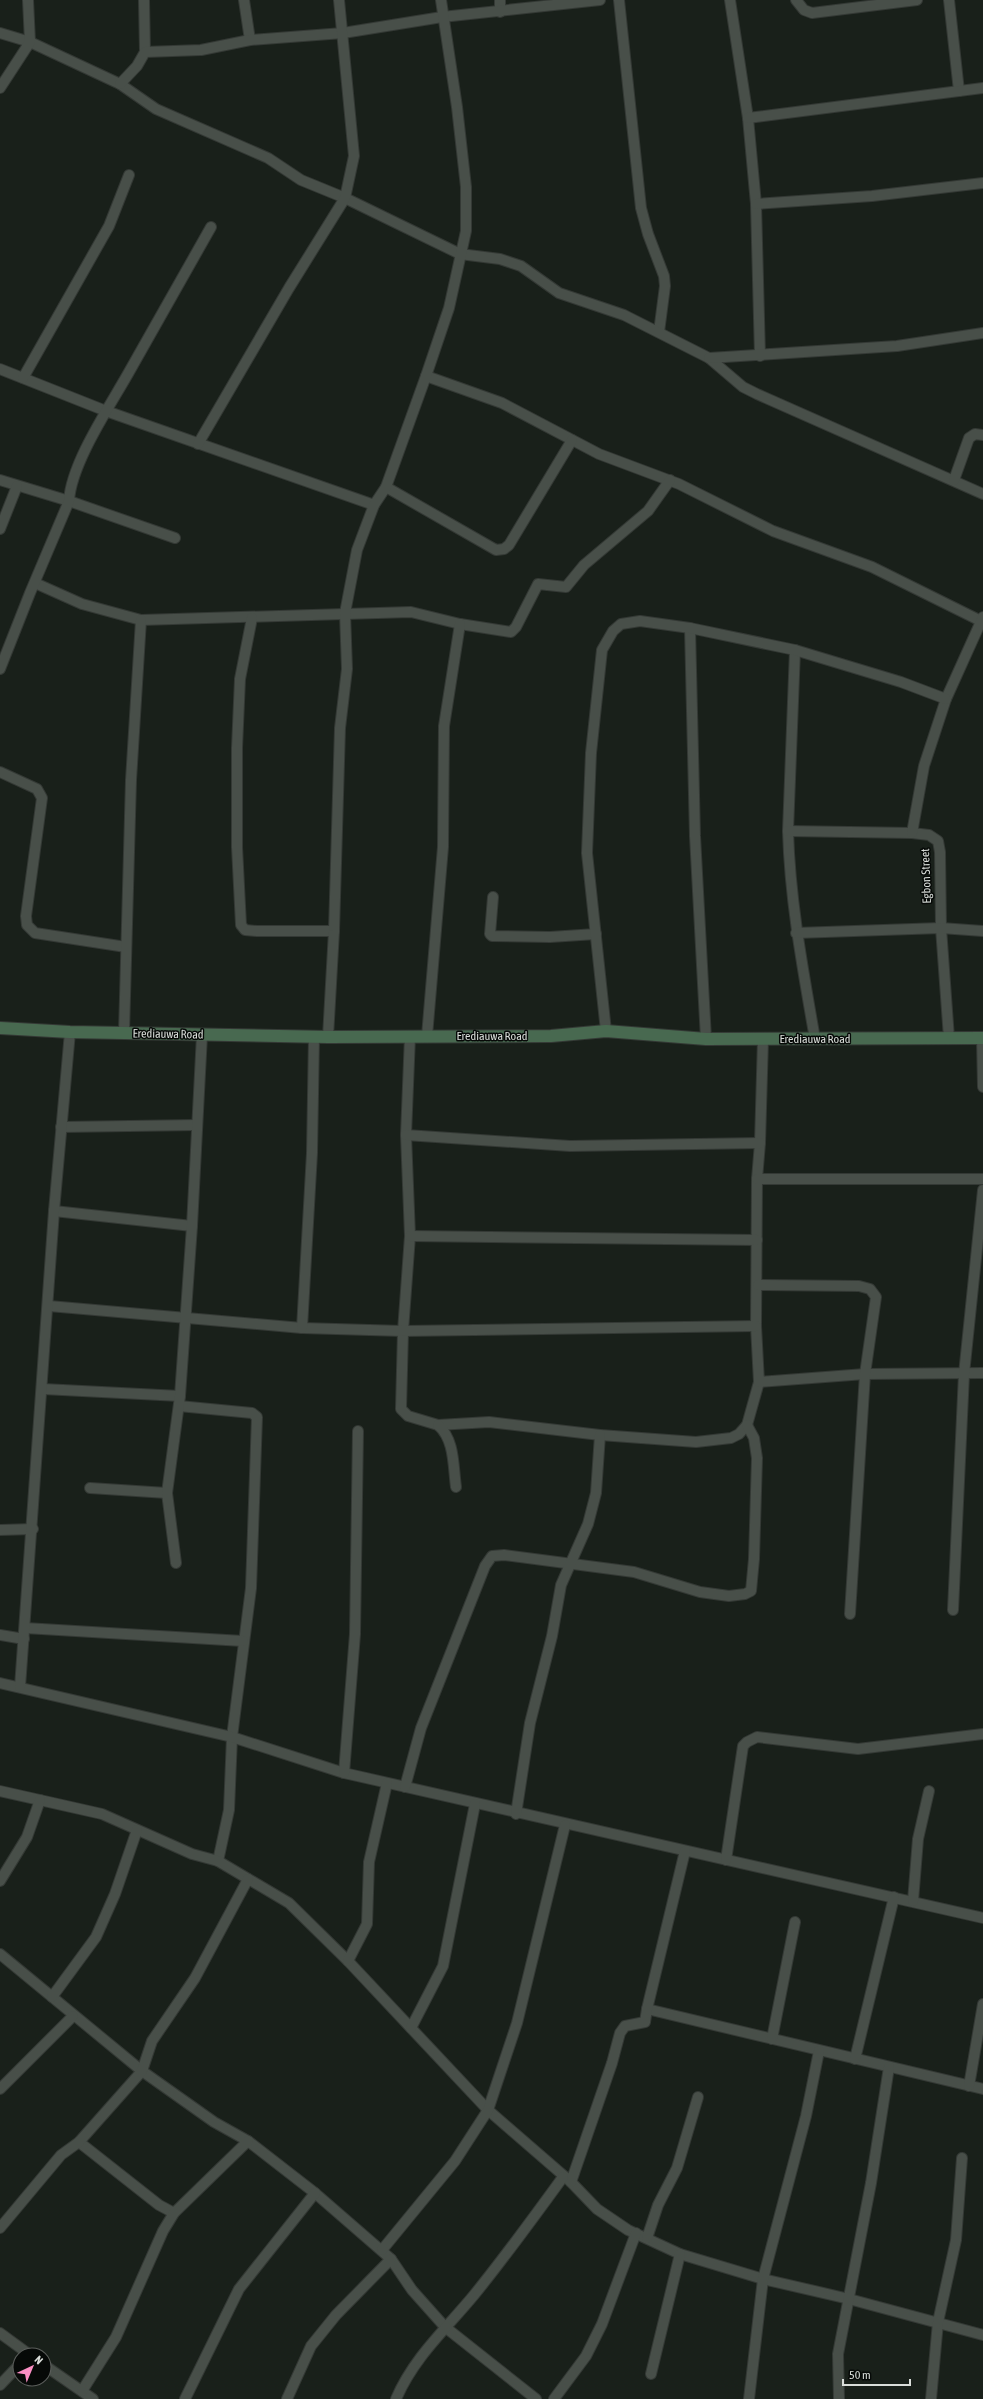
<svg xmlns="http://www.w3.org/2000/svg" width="983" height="2399" viewBox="0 0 983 2399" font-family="'Asap Condensed',sans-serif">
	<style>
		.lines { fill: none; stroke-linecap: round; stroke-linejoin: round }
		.street-casing { stroke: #343935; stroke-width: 12 }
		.secondary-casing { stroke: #343935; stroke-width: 14 }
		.street { stroke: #484f49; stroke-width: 10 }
		.secondary { stroke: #486950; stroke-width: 12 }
		.labels { text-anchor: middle; stroke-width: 3; stroke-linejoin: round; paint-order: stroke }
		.street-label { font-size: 12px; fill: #dadeda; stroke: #060907 }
	</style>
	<rect width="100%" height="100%" fill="#19201a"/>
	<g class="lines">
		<g class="street-casing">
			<g id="street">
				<path d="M144 0 145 52"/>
				<path d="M244 0 250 40"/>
				<path d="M619 0 641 208 648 234 664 276 665 286 659 332"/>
				<path d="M730 0 748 118 756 204 760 356"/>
				<path d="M796 0 804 10 812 13 917 0"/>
				<path d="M949 0 959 91"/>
				<path d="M500 12V0"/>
				<path d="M0 33 30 42 120 84 156 109 268 158 301 180 345 198 460 254 500 259 521 266 559 293 624 315 709 358 743 387 757 394 983 494"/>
				<path d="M120 84 137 66 145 52 201 50 250 40 343 33 442 17 600 0"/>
				<path d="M0 88 30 42 28 0"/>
				<path d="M748 118 983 88"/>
				<path d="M756 204 872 196 983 183"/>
				<path d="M709 358 897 346 983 333"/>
				<path d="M0 369 106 411 374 505"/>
				<path d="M426 376 502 403 599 454 679 484 773 531 872 567 983 622"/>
				<path d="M23 378 109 226 129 175"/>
				<path d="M198 444 289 288 345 198 354 156 339 0"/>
				<path d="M0 480 69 501 175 538"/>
				<path d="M954 480 969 438 975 434 983 435"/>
				<path d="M386 487 496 550 504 549 509 545 572 440"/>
				<path d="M0 529 17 486"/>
				<path d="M35 583 82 604 141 620 411 612 460 624 511 632 516 627 538 584 566 587 584 565 648 511 670 480"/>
				<path d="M252 618 240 679 237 748V847L241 925 245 930 257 931H334"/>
				<path d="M690 628 695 836 706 1039"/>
				<path d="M795 650 788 831C790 901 803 970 815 1039"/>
				<path d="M0 669 30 593 69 501C71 463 110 406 129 372 156 324 184 275 211 227"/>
				<path d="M0 772 37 789 42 798 26 916 27 925 35 933 126 947"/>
				<path d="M788 831 912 833 929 835 938 841 940 852 941 928 949 1038"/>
				<path d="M912 833 924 766 946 699 983 617"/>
				<path d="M493 897 490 934 492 936 550 937 596 934"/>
				<path d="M796 933 941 928 983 931"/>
				<path d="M606 1031 587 853 591 753 602 650 613 631 621 624 640 621 690 628 795 650 901 682 946 699"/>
				<path d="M124 1033 131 780 141 620"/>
				<path d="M410 1036 406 1135 410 1236 403 1331 401 1409 408 1416 438 1425 489 1422 600 1435 696 1442 731 1438 739 1434 747 1425 759 1382"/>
				<path d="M427 1036 443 847 444 726 460 624"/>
				<path d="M328 1037 334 931 340 728 347 669 345 613 357 550 374 505 386 487 426 376 449 308 466 231V187L457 107 441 0"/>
				<path d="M982 1038 983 1087"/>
				<path d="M763 1039 760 1143 757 1179 756 1326 759 1382 865 1374 983 1373"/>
				<path d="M61 1127 197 1125"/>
				<path d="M406 1135 570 1146 760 1143"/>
				<path d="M757 1179H983"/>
				<path d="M54 1211 192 1226"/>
				<path d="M410 1236 757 1240"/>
				<path d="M758 1285 859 1286 870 1289 876 1297 865 1374 850 1614"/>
				<path d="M49 1306 302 1328 403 1331 756 1326"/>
				<path d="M302 1328 312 1153 314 1036"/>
				<path d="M43 1389 180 1396"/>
				<path d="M179 1406 252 1413 257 1417 251 1588 232 1737 229 1810 218 1861"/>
				<path d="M438 1425C455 1440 453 1466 456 1487"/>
				<path d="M90 1488 167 1493"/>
				<path d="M0 1530 33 1529"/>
				<path d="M176 1563 167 1493 180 1396 192 1226 202 1035"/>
				<path d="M953 1610 964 1374 983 1190"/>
				<path d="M25 1628 243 1641"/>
				<path d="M0 1635 24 1639"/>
				<path d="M0 1683 232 1737 344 1773 983 1918"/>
				<path d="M20 1687 54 1211 70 1032"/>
				<path d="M344 1773 355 1634 358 1431"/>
				<path d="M405 1787 421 1728 485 1566 492 1556 504 1555 634 1572 700 1592 729 1596 745 1594 751 1591 754 1559 757 1458 754 1438 747 1425"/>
				<path d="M0 1791 102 1814 192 1854 218 1861 289 1903 348 1961 488 2110 571 2182 597 2209 628 2230 680 2254 763 2279 849 2299 983 2335"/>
				<path d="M516 1814 530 1723 552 1636 561 1585 588 1524 596 1493 600 1435"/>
				<path d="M726 1860 743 1746 747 1742 757 1737 858 1749 983 1734"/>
				<path d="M0 1881 27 1837 40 1800"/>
				<path d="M913 1901 918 1839 929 1791"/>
				<path d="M0 1954 142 2071 214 2122 248 2141 315 2193 391 2259 412 2290 445 2327 536 2399"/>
				<path d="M348 1961 367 1924 369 1862 387 1783"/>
				<path d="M52 1997 96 1937 115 1894 137 1830"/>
				<path d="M647 2009 983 2089"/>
				<path d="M411 2028 443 1966 475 1804"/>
				<path d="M772 2039 795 1922"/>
				<path d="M855 2059 894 1897"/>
				<path d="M969 2086 983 2004"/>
				<path d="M0 2089 73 2016"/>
				<path d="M79 2142 159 2205 174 2213"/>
				<path d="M571 2182 612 2063 620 2033 625 2026 645 2022 647 2009 685 1851"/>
				<path d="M0 2228 61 2155 79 2142 142 2071 152 2041 195 1978 248 1879"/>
				<path d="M647 2238 658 2205 677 2168 698 2097"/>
				<path d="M382 2250 455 2161 488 2110 517 2023 565 1825"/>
				<path d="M0 2333 30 2355"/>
				<path d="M44 2365 93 2399"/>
				<path d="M651 2374 680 2254"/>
				<path d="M0 2385 20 2364"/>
				<path d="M82 2391 116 2337 163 2231 174 2213 248 2141"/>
				<path d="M185 2399 239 2289 315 2193"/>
				<path d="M287 2399 311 2346 336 2315 391 2259"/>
				<path d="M396 2399C414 2357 446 2329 474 2295 505 2257 534 2217 563 2177"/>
				<path d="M554 2399 586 2356 602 2324 636 2233"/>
				<path d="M749 2399 763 2279 806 2116 819 2051"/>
				<path d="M839 2399 838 2354 871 2183 889 2067"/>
				<path d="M931 2399 938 2322 956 2240 962 2158"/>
			</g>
		</g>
		<g class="secondary-casing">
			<path id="secondary" d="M0 1028 70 1032 328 1037 551 1036 606 1031 706 1039 983 1038"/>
		</g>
		<use href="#street" class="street"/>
		<use href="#secondary" class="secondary"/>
	</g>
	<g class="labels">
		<g class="street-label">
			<text transform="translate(926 876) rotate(-92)" y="4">Egbon Street</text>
			<text transform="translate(168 1034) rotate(1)" y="4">Erediauwa Road</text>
			<text x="492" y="1040">Erediauwa Road</text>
			<text x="815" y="1043">Erediauwa Road</text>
		</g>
	</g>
	<g transform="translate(32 2367) rotate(44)"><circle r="19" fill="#060907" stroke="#5b5e5b"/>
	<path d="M0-3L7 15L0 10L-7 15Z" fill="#fb8fc4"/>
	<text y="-6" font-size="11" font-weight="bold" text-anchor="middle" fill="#dadeda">N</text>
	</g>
	<path d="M843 2379v6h67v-6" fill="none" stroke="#dadeda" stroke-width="2"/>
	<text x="849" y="2379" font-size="12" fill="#dadeda" stroke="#060907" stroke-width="3" paint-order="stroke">50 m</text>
</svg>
